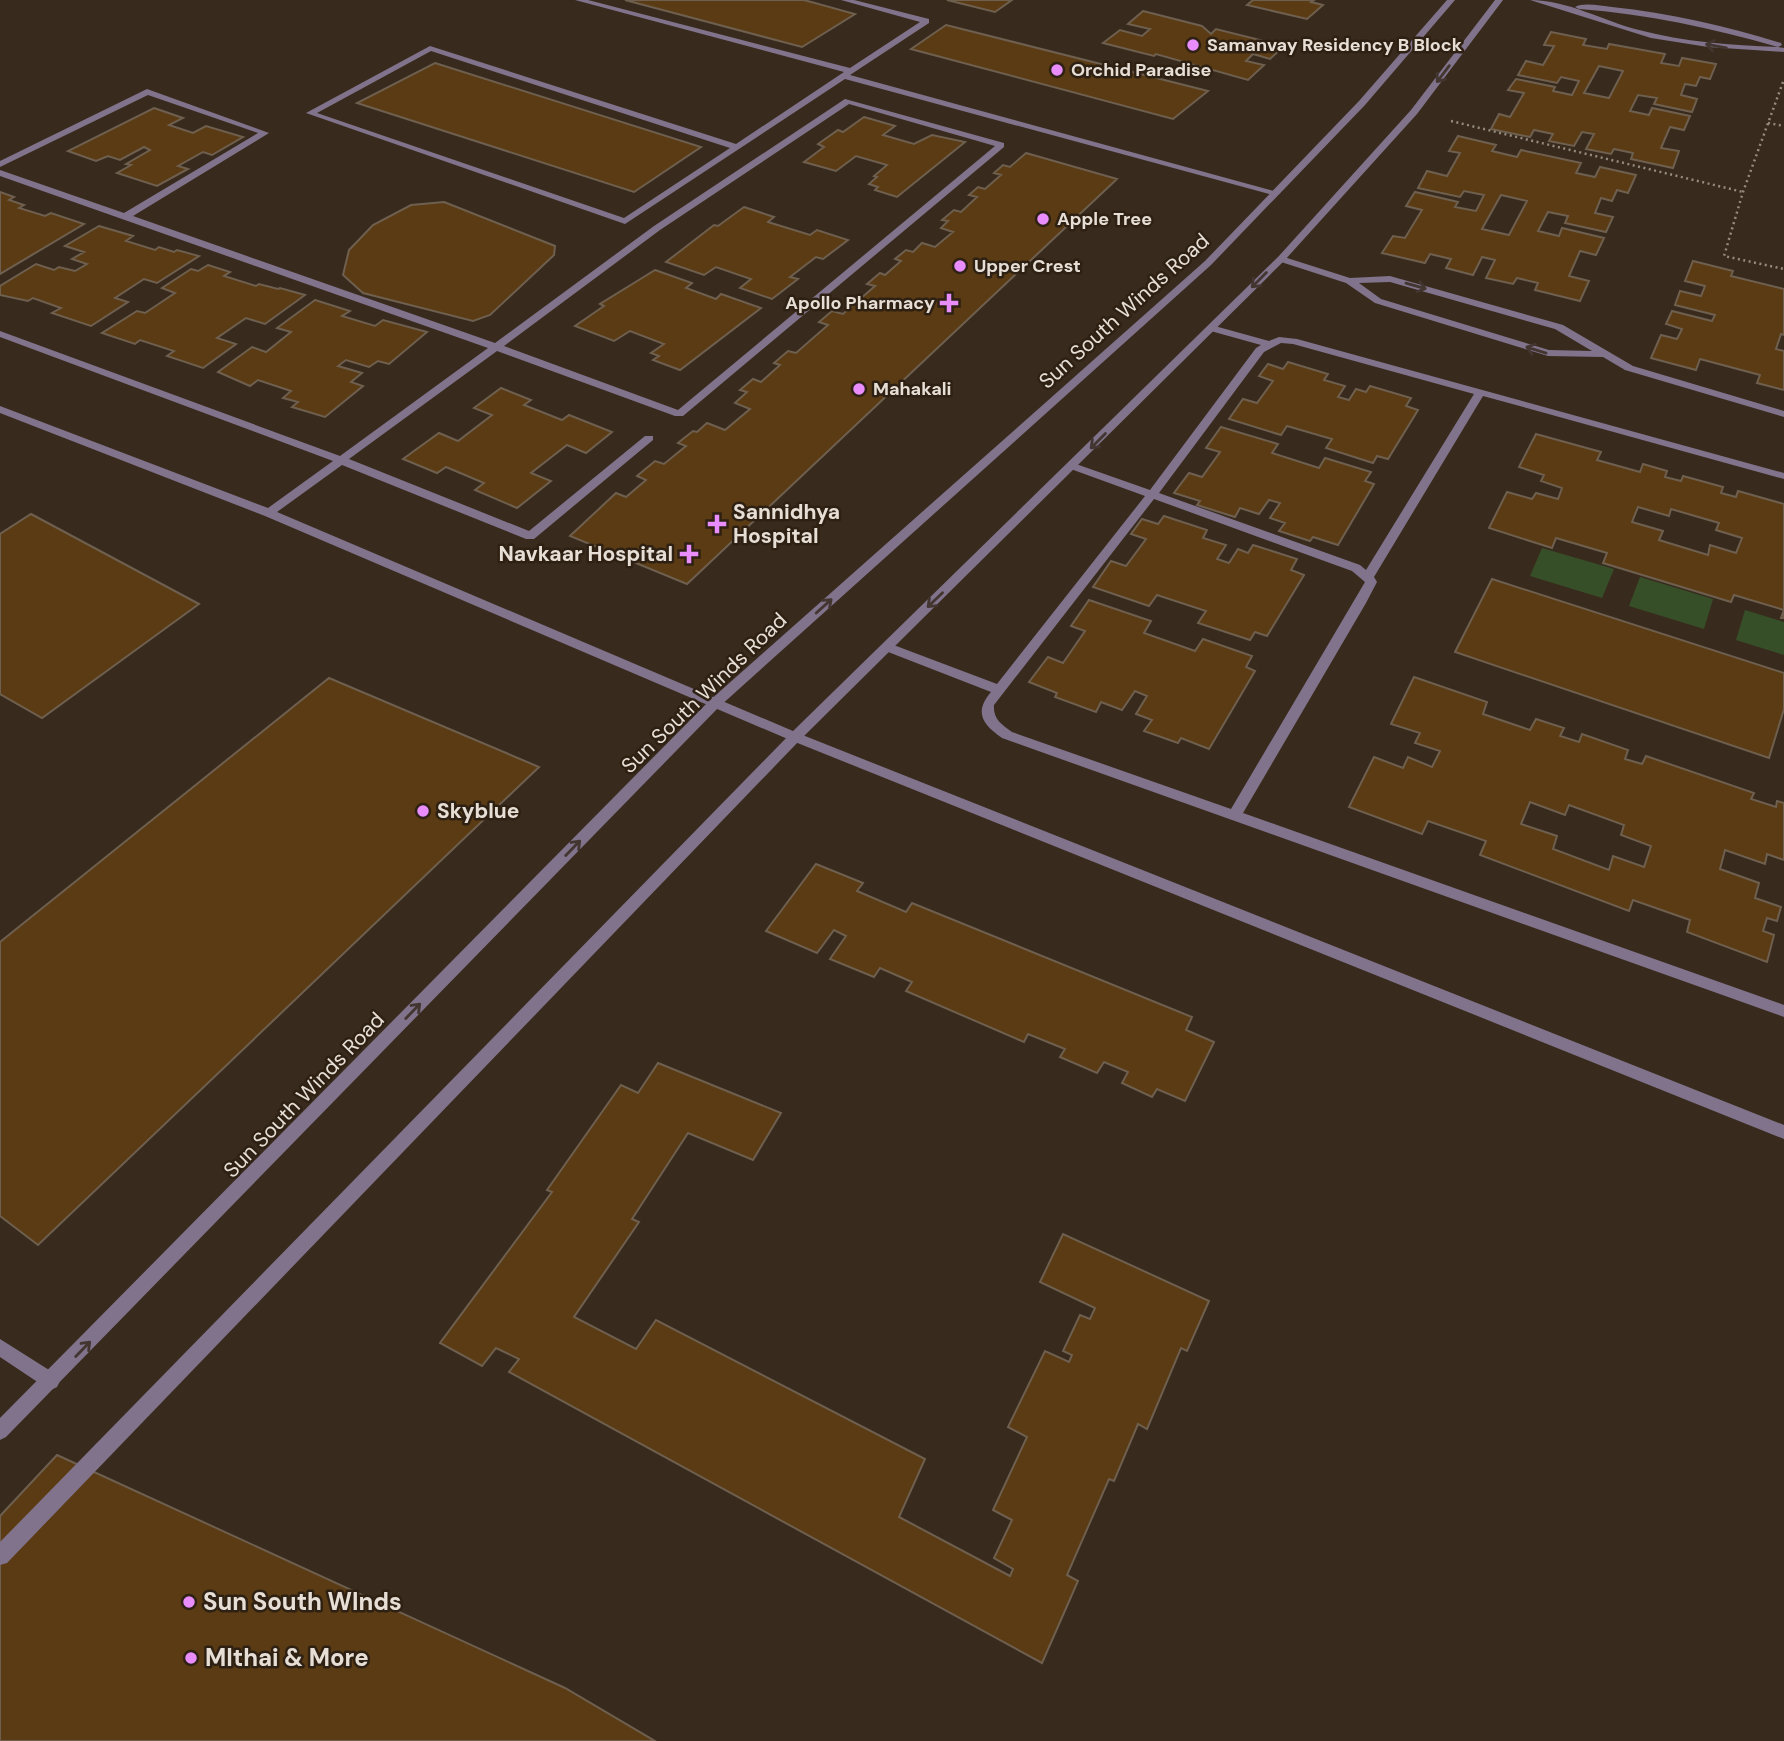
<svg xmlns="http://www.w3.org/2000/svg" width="1784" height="1741" viewBox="0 0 1784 1741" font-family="'DM Sans',sans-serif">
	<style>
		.green { fill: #374f28 }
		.building { fill: #5a3b13; stroke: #6e5f4f; stroke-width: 2; fill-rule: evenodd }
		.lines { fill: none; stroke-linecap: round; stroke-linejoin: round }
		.path { stroke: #968b80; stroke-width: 2.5; stroke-dasharray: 2 3.5; stroke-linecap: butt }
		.minor { fill: #81738b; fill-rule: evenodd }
		.tertiary { fill: #81738b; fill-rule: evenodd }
		.oneway { stroke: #433631 }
		.poi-dot { fill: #ea8dfc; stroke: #2e2113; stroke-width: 2.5 }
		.labels { text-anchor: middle; stroke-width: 5; stroke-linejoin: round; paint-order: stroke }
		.far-poi-label { font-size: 18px; font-weight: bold; fill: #e7dfd6; stroke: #2e2113; text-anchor: start }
		.street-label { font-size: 21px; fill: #e7dfd6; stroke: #2e2113 }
		.poi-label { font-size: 21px; font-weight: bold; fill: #e7dfd6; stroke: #2e2113; text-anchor: start }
		.near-poi-label { font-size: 24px; font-weight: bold; fill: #e7dfd6; stroke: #2e2113; text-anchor: start }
	</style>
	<rect width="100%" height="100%" fill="#382b1d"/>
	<g class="green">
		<path d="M1542 548 1614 569 1602 598 1530 576Z"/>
		<path d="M1640 577 1713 599 1704 629 1629 606Z"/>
		<path d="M1745 610 1784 622V655L1736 640Z"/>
	</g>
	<g class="building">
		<path d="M625 0H804L855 14 802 47Z"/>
		<path d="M947 0H1012L995 12Z"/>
		<path d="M1253 0H1314L1311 2 1323 5 1307 19 1247 5Z"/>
		<path d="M1143 11 1202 26 1211 34 1216 29 1284 46 1270 59 1253 54 1246 61 1264 65 1248 80 1156 54 1154 56 1103 43 1120 30 1142 36 1150 29 1128 24Z"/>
		<path d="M946 25 1208 91 1173 119 911 49Z"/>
		<path d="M1551 32 1586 39 1583 45 1607 49 1609 44 1665 54 1661 63 1679 66 1682 58 1716 64 1710 79 1700 77 1696 86 1685 84 1681 95 1697 99 1692 112 1654 104 1657 98 1638 95 1630 111 1649 115 1652 108 1690 116 1684 130 1670 127 1661 148 1679 151 1673 168 1631 159 1633 153 1614 149 1611 154 1586 149 1594 134 1582 132 1574 146 1549 141 1553 134 1534 130 1530 137 1491 129 1499 114 1510 117 1524 93 1508 90 1516 79 1555 87 1553 91 1572 95 1579 81 1561 77 1557 83 1518 75 1526 61 1543 65 1554 46 1544 45ZM1599 66 1623 71 1609 98 1584 93Z"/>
		<path d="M435 63 701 147 634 192 357 103Z"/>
		<path d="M154 108 183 118 169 125 193 133 206 126 243 137 212 155 203 152 178 166 188 169 157 186 117 173 131 165 126 164 150 150 144 147 120 160 108 156 96 161 68 151Z"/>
		<path d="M864 117 895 126 883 135 914 144 932 135 965 142 897 197 875 190 878 187 869 184 877 177 874 176 887 165 856 156 836 171 804 162 824 147 818 144 838 130 843 132Z"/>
		<path d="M1458 136 1496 145 1492 151 1517 157 1521 150 1581 163 1576 173 1595 177 1600 167 1636 175 1628 193 1617 190 1612 201 1601 198 1595 213 1613 217 1606 232 1565 223 1568 216 1548 212 1538 231 1559 236 1562 228 1604 238 1596 255 1580 251 1569 276 1589 281 1580 301 1535 290 1538 283 1517 278 1513 284 1486 278 1495 260 1482 257 1473 275 1446 268 1451 259 1430 254 1425 263 1382 253 1393 236 1405 238 1422 210 1406 206 1415 192 1458 202 1455 207 1476 211 1484 195 1464 191 1460 197 1418 188 1427 171 1447 176 1460 153 1449 151ZM1501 195 1527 201 1509 235 1482 229Z"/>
		<path d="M1026 153 1117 179 687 584 570 536 616 493 626 497 646 480 637 476 655 461 664 464 686 446 678 443 693 431 697 432 707 423 725 430 750 409 735 403 747 392 740 390 753 379 761 382 780 365 774 363 788 351 796 353 828 325 819 322 832 311 843 314 875 286 867 284 880 273 885 275 901 261 895 259 906 250 913 252 922 243 935 247 953 232 941 228 948 221 942 220 954 210 961 212 977 197 969 195 978 187 985 189 1001 175 994 173 1003 165 1010 167Z"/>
		<path d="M0 192 14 197 9 200 24 205 19 208 45 216 51 213 84 224 0 274Z"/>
		<path d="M444 202 555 246 554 255 490 315 473 321 363 293 343 275 349 250 373 225 411 205Z"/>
		<path d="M744 207 774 217 768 222 810 235 817 230 848 240 823 259 816 257 790 277 798 279 772 299 740 288 751 279 716 267 704 275 666 262 714 225 718 226Z"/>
		<path d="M99 226 133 236 126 241 155 250 159 247 174 252 177 250 199 256 157 283 144 279 115 298 128 302 91 326 52 313 61 308 33 298 28 301 0 295V286L36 264 54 270 59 267 75 271 87 264 72 259 84 252 65 246Z"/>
		<path d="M1693 261 1733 271 1731 276 1784 289V335L1781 334 1776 349 1784 351V390L1757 383 1760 375 1700 359 1696 370 1651 358 1661 335 1677 339 1682 329 1666 324 1672 311 1712 321 1715 315 1675 305 1680 291 1701 296 1705 286 1685 281Z"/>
		<path d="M208 265 230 272 224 276 256 286 259 284 278 289 280 288 305 295 265 324 246 318 217 338 236 344 203 368 167 356 174 351 140 340 135 344 102 333 137 311 145 313 175 293 162 288 191 269 198 271Z"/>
		<path d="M655 270 692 283 686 288 716 299 721 294 761 308 680 370 653 360 659 356 651 353 664 344 630 331 614 341 575 326 604 306 600 304Z"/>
		<path d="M315 300 350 311 342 316 375 326 383 320 427 332 389 364 378 361 369 367 346 360 338 366 362 373 351 382 363 386 325 417 292 407 298 402 283 398 291 391 258 380 250 386 218 372 252 347 266 352 291 332 277 328Z"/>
		<path d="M1288 362 1328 374 1324 380 1345 386 1338 397 1349 400 1356 389 1366 392 1370 386 1411 398 1406 406 1418 410 1388 459 1377 456 1373 463 1326 448 1332 439 1287 426 1281 435 1229 419 1243 399 1257 403 1273 381 1259 376 1268 364 1283 369Z"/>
		<path d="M501 388 531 400 524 405 562 420 569 415 612 432 586 453 567 445 531 473 551 481 517 508 475 490 484 483 446 467 437 473 403 459 439 433 458 441 492 415 474 408Z"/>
		<path d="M1221 427 1278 444 1272 453 1319 468 1325 458 1371 472 1365 481 1374 484 1338 545 1313 537 1310 541 1279 531 1285 523 1270 518 1280 503 1269 500 1259 514 1240 508 1235 517 1197 505 1200 501 1174 493 1189 473 1202 477 1220 452 1206 448Z"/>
		<path d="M1536 434 1601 452 1597 460 1640 472 1643 464 1667 471 1665 477 1681 481 1683 476 1723 487 1721 493 1736 497 1738 491 1784 504V618H1781L1784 610 1734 595 1731 602 1603 563 1607 553 1556 538 1552 548 1489 528 1507 492 1532 499 1536 493 1558 499 1562 488 1541 481 1544 475 1519 467ZM1638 507 1669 516 1671 509 1719 523 1716 530 1742 538 1736 553 1710 545 1708 555 1659 540 1663 531 1632 522Z"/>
		<path d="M31 514 199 604 42 718 0 694V534Z"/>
		<path d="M1164 516 1207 530 1203 538 1226 545 1217 559 1229 563 1238 549 1248 553 1253 545 1297 559 1291 570 1304 575 1267 636 1255 632 1250 640 1198 623 1206 611 1157 595 1149 606 1093 587 1111 561 1126 566 1146 539 1131 534 1142 519 1158 524Z"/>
		<path d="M1492 579 1784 673V709L1769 758 1455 652Z"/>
		<path d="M1089 600 1151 621 1144 633 1195 651 1203 639 1252 656 1246 667 1255 671 1209 749 1181 738 1178 743 1144 731 1152 720 1136 714 1147 696 1135 691 1122 710 1101 702 1096 712 1055 697 1057 693 1029 682 1048 657 1063 663 1085 631 1071 626Z"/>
		<path d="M1414 677 1487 702 1483 714 1530 730 1536 719 1564 728 1560 736 1579 742 1582 734 1628 750 1625 759 1642 764 1646 756 1754 793 1751 799 1776 807 1777 801 1784 803V860L1767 854 1765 864 1725 850 1720 869 1759 883 1755 898 1781 907 1777 921 1767 918 1763 931 1774 935 1767 962 1687 932 1690 920 1633 900 1629 911 1480 855 1486 841 1428 821 1422 834 1349 807 1374 757 1403 768 1408 757 1432 767 1440 751 1415 743 1420 733 1391 724ZM1530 802 1565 815 1569 805 1624 825 1621 835 1651 846 1644 867 1613 856 1609 870 1553 849 1557 836 1521 824Z"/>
		<path d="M329 678 539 767 38 1245 0 1216V942Z"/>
		<path d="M816 864 863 883 857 891 906 912 912 903 1192 1017 1186 1030 1214 1042 1185 1101 1157 1089 1152 1097 1122 1083 1128 1072 1104 1062 1097 1073 1060 1057 1065 1049 1028 1034 1024 1042 906 991 912 982 880 968 874 977 830 959 846 936 834 930 817 953 766 931Z"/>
		<path d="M658 1063 781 1113 753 1160 688 1133 632 1219 639 1222 574 1317 636 1349 656 1320 925 1459 899 1517 1010 1576 1013 1569 994 1558 1012 1520 993 1510 1027 1437 1008 1427 1045 1351 1069 1362 1072 1355 1063 1351 1080 1315 1090 1319 1095 1308 1040 1282 1063 1234 1209 1301 1187 1351 1181 1348 1147 1429 1138 1424 1114 1481 1109 1479 1067 1575 1078 1581 1042 1663 509 1372 519 1359 496 1348 482 1366 440 1343 552 1192 547 1190 621 1085 638 1093Z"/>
		<path d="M57 1455 565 1688 655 1741H0V1516Z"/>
	</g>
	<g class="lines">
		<g class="path">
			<path d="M1783 82 1743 192 1724 256 1784 269"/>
			<path d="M1451 121 1743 192"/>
			<path d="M1768 123 1784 126"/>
		</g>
		<g class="minor">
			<path d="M575 0H588L850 68 920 22 841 0H854L929 19V23L850 75 1281 193 1273 195 845 79 625 224 306 113 430 46 736 144 844 72ZM431 51 730 148 624 218 317 113Z"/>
			<path d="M1530 0C1568 0 1603 21 1639 30 1684 42 1731 45 1778 47 1711 28 1648 14 1579 9L1575 7C1584 2 1601 6 1612 7 1670 13 1725 26 1781 43L1782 45 1778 47 1784 48V52L1708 47 1651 38Z"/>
			<path d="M147 89 269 133 133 216 495 343 654 226 845 99 1004 143V147L683 416H675L497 351 349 459 529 531 645 436H653V440L534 539H526L342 465 277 512 800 734 1784 1125V1139L790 740 265 516 0 413V406L268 508 333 461 0 337V331L340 456 488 348 0 176V170L124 213 258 133 148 95 0 167V161ZM849 104 995 146 678 410 504 346 660 230Z"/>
			<path d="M1278 257H1284L1350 278 1390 276 1563 325 1633 366 1784 411V417L1625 370 1603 357 1548 356 1375 303 1346 283 1278 261ZM1390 282 1555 329 1592 351 1549 350 1381 299 1359 283Z"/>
			<path d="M1211 325 1269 341 1279 337 1297 339 1784 473V479L1483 396 1374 577 1377 582 1366 603 1243 813 1784 1005V1017L1002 738C982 724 974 712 991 692L883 650 881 647 883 644H891L997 684 1145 496 1068 468V464H1076L1150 490 1256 348 1261 345 1207 330 1206 328ZM1281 343 1293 344 1474 394 1366 570 1360 565 1159 493 1264 352ZM1154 499 1352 571 1365 582 1231 809 1012 732C1001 724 993 719 994 705Z"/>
			<path d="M0 1339 57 1375 60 1381 57 1387 51 1390 45 1387 0 1357Z"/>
		</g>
		<g class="tertiary">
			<path d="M1447 0H1455L1365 105 1211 265 719 707 6 1437 0 1440V1418L709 701 1205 261 1359 101Z"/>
			<path d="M1495 0H1503L1417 114 1284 261 800 740 7 1563 0 1565V1542L790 734 1278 257 1411 110Z"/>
		</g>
	</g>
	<defs><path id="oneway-shaft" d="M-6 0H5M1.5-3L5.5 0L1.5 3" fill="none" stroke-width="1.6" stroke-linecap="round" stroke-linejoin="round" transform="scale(1.75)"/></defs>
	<g class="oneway">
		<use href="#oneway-shaft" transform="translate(1716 46) rotate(-170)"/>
		<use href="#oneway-shaft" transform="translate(1443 74) rotate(127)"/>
		<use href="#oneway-shaft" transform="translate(1259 280) rotate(135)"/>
		<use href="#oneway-shaft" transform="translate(1416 286) rotate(16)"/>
		<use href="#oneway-shaft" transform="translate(1536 350) rotate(-163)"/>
		<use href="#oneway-shaft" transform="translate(1098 441) rotate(135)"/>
		<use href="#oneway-shaft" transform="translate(935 600) rotate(136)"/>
		<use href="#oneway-shaft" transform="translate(824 606) rotate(-42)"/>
		<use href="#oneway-shaft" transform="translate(573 848) rotate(-46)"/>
		<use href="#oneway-shaft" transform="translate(413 1011) rotate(-46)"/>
		<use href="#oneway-shaft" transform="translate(83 1349) rotate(-46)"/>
	</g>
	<g class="poi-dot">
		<circle cx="1193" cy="45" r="7"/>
		<circle cx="1057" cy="70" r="7"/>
		<circle cx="1043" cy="219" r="7"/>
		<circle cx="960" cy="266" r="7"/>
		<path d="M945.5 292.5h7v7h7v7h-7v7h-7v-7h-7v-7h7z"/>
		<circle cx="859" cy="389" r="7"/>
		<path d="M713.5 513.5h7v7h7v7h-7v7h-7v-7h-7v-7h7z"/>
		<path d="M685.5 543.5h7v7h7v7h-7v7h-7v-7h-7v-7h7z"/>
		<circle cx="423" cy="811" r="7"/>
		<circle cx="189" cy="1602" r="7"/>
		<circle cx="191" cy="1658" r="7"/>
	</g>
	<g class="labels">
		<g class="far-poi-label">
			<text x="1207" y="51">Samanvay Residency B Block</text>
			<text x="1071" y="76">Orchid Paradise</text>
			<text x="1057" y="225">Apple Tree</text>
			<text x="974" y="272">Upper Crest</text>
			<text x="935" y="309" text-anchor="end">Apollo Pharmacy</text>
			<text x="873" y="395">Mahakali</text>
		</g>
		<g class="street-label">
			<text transform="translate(1124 311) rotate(-42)" y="7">Sun South Winds Road</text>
			<text transform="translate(704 693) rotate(-44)" y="7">Sun South Winds Road</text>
			<text transform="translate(304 1095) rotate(-46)" y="7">Sun South Winds Road</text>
		</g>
		<g class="poi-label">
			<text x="733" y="519">Sannidhya<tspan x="733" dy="24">Hospital</tspan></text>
			<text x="673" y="561" text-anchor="end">Navkaar Hospital</text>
			<text x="437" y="818">Skyblue</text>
		</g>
		<g class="near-poi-label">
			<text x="203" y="1610">Sun South WInds</text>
			<text x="205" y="1666">MIthai &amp; More</text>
		</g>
	</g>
</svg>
